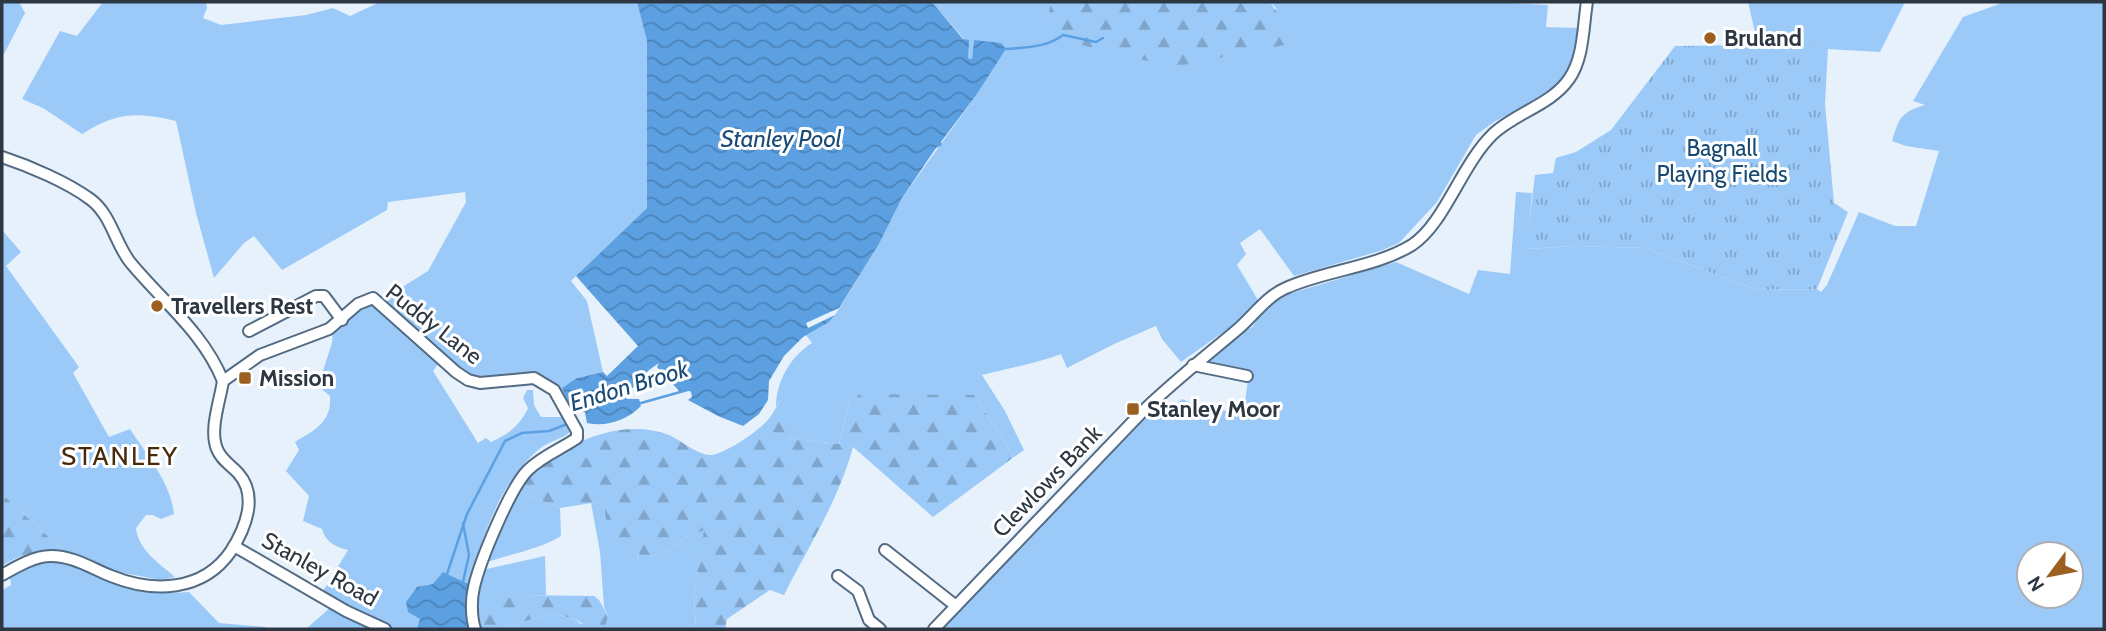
<svg xmlns="http://www.w3.org/2000/svg" width="2106" height="631" viewBox="0 0 2106 631" font-family="Cabin,sans-serif">
	<style>
		.grass { fill: #9bcaf9; fill-rule: evenodd }
		.forest { fill: url(#forest-firs) }
		.park { fill: url(#park-tufts) }
		.water { fill: url(#water-waves) }
		.lines { fill: none; stroke-linecap: round; stroke-linejoin: round }
		.stream { stroke: #5ca0e2; stroke-width: 2.5 }
		.minor-casing { stroke: #536b83; stroke-width: 14 }
		.minor { stroke: #fff; stroke-width: 10 }
		.poi-dot { fill: #9b5f20; stroke: #fff; stroke-width: 2.5 }
		.labels { text-anchor: middle; stroke-width: 6; stroke-linejoin: round; paint-order: stroke }
		.poi-label { font-size: 23px; font-weight: bold; fill: #2d3742; stroke: #fff; text-anchor: start }
		.park-label { font-size: 23px; fill: #184974; stroke: #fff }
		.street-label { font-size: 23px; fill: #2d3742; stroke: #fff }
		.water-label { font-size: 24px; font-style: italic; fill: #1a4b76; stroke: #fff }
		.quarter-label { font-size: 26px; letter-spacing: 2px; fill: #46290b; stroke: #fff }
	</style>
	<defs>
		<pattern id="forest-firs" width="22" height="20" patternUnits="userSpaceOnUse" patternTransform="scale(1.75)"><rect width="22" height="20" fill="#9bcaf9"/><path d="M5 1l3.5 6h-7zM16 11l3.5 6h-7z" fill="#7fa5cb"/></pattern>
		<pattern id="park-tufts" width="24" height="20" patternUnits="userSpaceOnUse" patternTransform="scale(1.75)"><rect width="24" height="20" fill="#9bcaf9"/><path d="M3 7l-1-3M5 7V3M7 7l1-3M15 17l-1-3M17 17v-4M19 17l1-3" fill="none" stroke="#7fa5cb"/></pattern>
		<pattern id="water-waves" width="16" height="10" patternUnits="userSpaceOnUse" patternTransform="scale(1.75)"><rect width="16" height="10" fill="#5ca0e2"/><path d="M0 5q4-4 8 0t8 0" fill="none" stroke="#4c83b9"/></pattern>
	</defs>
	<rect width="100%" height="100%" fill="#e6f1fc"/>
	<g class="grass">
		<path d="M2 2H19L25 13 2 58Z"/>
		<path d="M103 2H206L207 8 203 18 221 25 306 15 333 8 350 16 380 2H637L647 41V208L571 281 587 301 603 372 577 378 569 403 577 412 570 415 547 381H479L467 376 385 306 383 299 428 271 466 202 465 192 388 202 387 210 282 270 254 236 244 243 214 278 196 213 176 121C136 112 118 112 82 134L43 108 22 99 60 31 77 36Z"/>
		<path d="M932 2H1051L1045 36 1277 9 1270 2H1491L1548 5 1546 27 1578 28 1569 71 1562 82 1550 92 1494 122 1476 135 1437 202 1399 243 1380 251 1294 276 1260 229 1240 243 1246 254 1237 265 1258 300 1239 321 1181 362 1162 339 1156 326 1114 344 1067 368 1061 354C1035 364 1008 368 982 375L1005 411 1024 450 1014 457 974 395 849 403 839 444 786 438 781 400 776 407C776 381 791 356 812 343L806 335 829 322 835 315 879 244 902 198 977 94 1006 49 974 40 972 59 968 58 964 39Z"/>
		<path d="M1748 2H1905L1880 52 1758 45Z"/>
		<path d="M2005 2H2104V629H943L1158 404 1167 413 1182 399C1201 408 1223 409 1243 415L1249 373 1204 366 1210 356 1253 326 1262 312 1278 297 1396 262 1469 294 1478 270 1510 274 1516 192 1532 193 1527 249 1576 246 1646 248 1757 290 1817 289 1821 292 1827 285 1859 212 1895 226H1916L1939 151 1906 146 1892 141C1899 118 1901 112 1925 105L1913 101 1963 17ZM2029 554H2071V596H2029Z"/>
		<path d="M2 230 21 252 6 266 79 367 73 373 109 437 130 429C146 454 171 483 174 514L161 519 153 515H146L136 528C138 550 160 564 175 577L161 580 108 570 89 559 64 551 2 494Z"/>
		<path d="M367 304C385 306 423 350 438 364L433 371 478 443 486 438 491 442C508 435 521 424 528 408L523 398 527 390H533L534 405 541 417H563L569 426 570 432C561 440 548 441 538 450 499 484 483 536 469 584L443 572 417 629H395L322 593 348 550C335 547 325 541 322 529L303 521 309 496 286 471 299 450 295 442C315 430 332 422 330 396L318 386 332 343 333 331Z"/>
		<path d="M518 491 560 508 561 536C538 550 510 554 484 563Z"/>
		<path d="M604 501 645 536 637 559 665 553 685 538 705 529 694 595 696 629H501L551 613 574 619 581 624 608 616 604 607 600 552 591 503Z"/>
		<path d="M545 556 546 595H521L477 613 478 586 482 570Z"/>
		<path d="M52 560 82 566 135 587 171 593 189 592 219 623 265 627 267 629H2V590L11 585 10 577 25 568Z"/>
		<path d="M332 606 375 629H306Z"/>
	</g>
	<g class="forest">
		<path d="M1051 2H1270L1288 29 1284 45 1173 67 1044 36Z"/>
		<path d="M860 394 974 395 1014 457 933 517 853 447C838 502 809 545 784 595L770 590 727 619 725 629H696L694 595 704 530 685 538 665 553 637 560 644 537 608 540 604 501 560 508 518 491C549 449 616 415 669 435 681 440 698 456 712 455 726 453 757 432 766 422 772 416 776 407 781 400L790 417 787 438 839 444 849 403Z"/>
		<path d="M2 494 64 551C40 549 22 553 2 566Z"/>
		<path d="M521 595 594 596 599 600 608 616 604 629H593L574 619 551 613 501 629H478L477 613 495 602Z"/>
	</g>
	<path class="park" d="M1758 45 1828 48 1825 104 1834 203 1848 212 1817 289 1757 290 1646 248 1576 246 1526 249 1535 175 1553 173 1556 158 1576 152 1611 130 1675 46Z"/>
	<g class="water">
		<path d="M637 2H932L963 39 969 40 968 58 972 59 974 40 1001 43 1006 49 977 94 941 142 942 145 936 148 902 198 879 244 839 308 806 323 808 328 835 315 829 322 803 337 784 356 769 381 768 400 759 414 743 426 718 416 688 400 692 397 691 392 687 389 681 393 657 367 659 363 649 370 625 396 627 399H639L641 406C626 421 606 427 587 423L585 412H577L569 403 562 388 577 378 603 372 607 376 638 346 576 276 647 208V41Z"/>
		<path d="M443 572 469 584 472 629H417L420 619 408 612 406 602 417 587 433 584Z"/>
	</g>
	<g class="lines">
		<g class="stream">
			<path d="M1006 49C1026 47 1046 48 1063 35L1096 42 1103 38"/>
			<path d="M641 403 691 389"/>
			<path d="M446 577 467 514 505 441 522 433 549 431 570 423"/>
			<path d="M463 582 469 555 463 523"/>
		</g>
		<g class="minor-casing">
			<g id="minor">
				<path d="M2 157C29 166 67 182 90 199 111 214 115 243 130 262 163 302 203 332 223 381"/>
				<path d="M249 331 316 296H324L342 320"/>
				<path d="M1193 365 1247 376"/>
				<path d="M223 381 260 355 329 329 358 304 373 298 456 372 468 380 480 383 534 378 554 390 577 431V438C561 449 542 456 528 470 510 488 480 561 474 587 471 599 471 617 475 629"/>
				<path d="M234 546 346 611 385 629"/>
				<path d="M885 550 956 606"/>
				<path d="M2 575C16 567 34 556 51 556 73 556 91 568 111 576 153 593 203 592 231 551 245 529 259 496 238 473 231 465 221 460 217 449 209 430 220 401 223 381"/>
				<path d="M838 576 858 591 869 620 880 629"/>
				<path d="M934 629 1142 412C1173 382 1206 356 1238 329 1254 315 1267 296 1286 288 1326 270 1374 268 1412 245 1445 223 1461 165 1493 134 1515 113 1551 105 1569 79 1584 58 1583 26 1587 2"/>
			</g>
		</g>
		<use href="#minor" class="minor"/>
	</g>
	<g class="poi-dot">
		<circle cx="1710" cy="38" r="7"/>
		<circle cx="157" cy="306" r="7"/>
		<rect x="238" y="371" width="14" height="14" rx="3.5"/>
		<rect x="1126" y="402" width="14" height="14" rx="3.5"/>
	</g>
	<g class="labels">
		<g class="poi-label">
			<text x="1724" y="46">Bruland</text>
			<text x="171" y="314">Travellers Rest</text>
			<text x="259" y="386">Mission</text>
			<text x="1147" y="417">Stanley Moor</text>
		</g>
		<g class="park-label">
			<text x="1722" y="156">Bagnall<tspan x="1722" dy="26">Playing Fields</tspan></text>
		</g>
		<g class="street-label">
			<text transform="translate(434 324) rotate(38)" y="8">Puddy Lane</text>
			<text transform="translate(1047 481) rotate(-46)" y="8">Clewlows Bank</text>
			<text transform="translate(320 569) rotate(29)" y="8">Stanley Road</text>
		</g>
		<g class="water-label">
			<text x="781" y="147">Stanley Pool</text>
			<text transform="translate(629 386) rotate(-17)" y="8">Endon Brook</text>
		</g>
		<g class="quarter-label">
			<text x="120" y="465">STANLEY</text>
		</g>
	</g>
	<rect width="2106" height="631" fill="none" stroke="#2d3742" stroke-width="7"/>
	<g transform="translate(2050 575) rotate(238)"><circle r="33" fill="#ffffff" stroke="#abafb3" stroke-width="2"/>
	<path d="M0-5L12 26L0 18L-12 26Z" fill="#9b5f20"/>
	<text y="-10" font-size="19" font-weight="bold" text-anchor="middle" fill="#2d3742">N</text>
	</g>
</svg>
